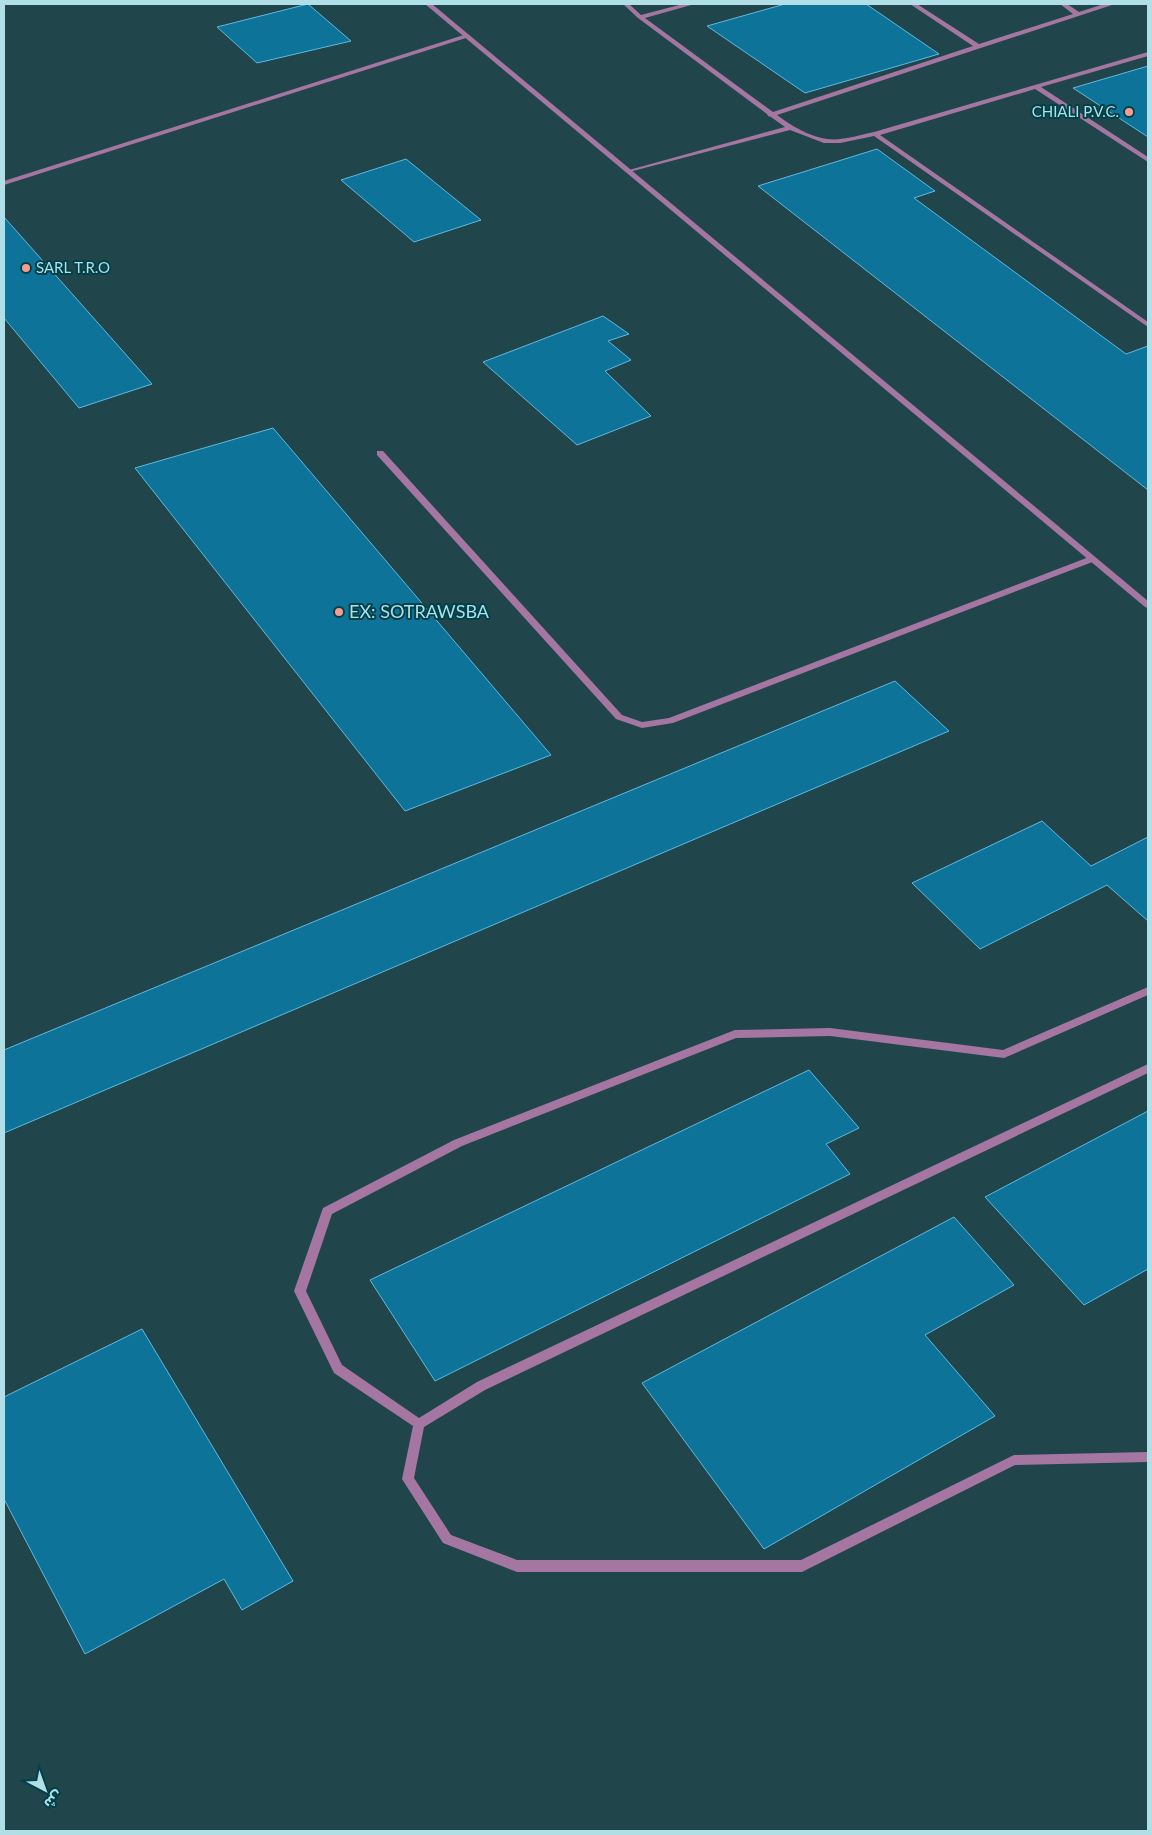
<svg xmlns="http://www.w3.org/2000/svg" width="1152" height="1835" viewBox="0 0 1152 1835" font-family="Lato,'Noto Sans Arabic',sans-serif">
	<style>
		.built { fill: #20464c }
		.building { fill: #0d7398; stroke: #62b8e0 }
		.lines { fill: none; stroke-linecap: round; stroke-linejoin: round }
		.service { fill: #a576a1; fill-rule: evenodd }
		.tertiary { fill: #a576a1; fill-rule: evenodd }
		.poi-dot { fill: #f59d8e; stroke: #00414a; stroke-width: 2 }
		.labels { text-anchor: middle; stroke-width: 4; stroke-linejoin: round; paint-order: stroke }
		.far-poi-label { font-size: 15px; fill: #b0dfe8; stroke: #00414a; text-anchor: end }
		.poi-label { font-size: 18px; fill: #b0dfe8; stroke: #00414a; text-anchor: start }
	</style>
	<rect width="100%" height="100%" fill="#00414a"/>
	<rect class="built" x="4" y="4" width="1144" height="1827"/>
	<g class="building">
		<path d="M308 4 351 41 257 63 217 27Z"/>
		<path d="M785 4H866L939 54 805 93 707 26Z"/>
		<path d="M1148 66V137L1073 88Z"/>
		<path d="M877 149 935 191 914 198 1126 354 1148 346V490L758 186Z"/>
		<path d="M406 159 481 220 414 242 341 180Z"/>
		<path d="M4 217 152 384 79 408 4 318Z"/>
		<path d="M603 316 629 334 608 341 631 360 605 371 651 416 577 445 483 362Z"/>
		<path d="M273 428 551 755 405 811 135 468Z"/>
		<path d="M895 681 949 731 4 1133V1050Z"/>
		<path d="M1042 821 1091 866 1148 837V921L1107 885 980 949 912 883Z"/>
		<path d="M809 1070 859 1128 826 1144 850 1174 435 1381 370 1280Z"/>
		<path d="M1148 1111V1269L1084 1305 985 1197Z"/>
		<path d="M954 1217 1014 1285 925 1335 995 1416 764 1549 642 1383Z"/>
		<path d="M142 1329 293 1581 242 1610 224 1579 85 1654 4 1499V1397Z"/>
	</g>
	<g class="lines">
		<g class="service">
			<path d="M623 4H629L641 15 683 4H692L691 5 645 18 773 112 973 46 910 4H917L979 44 1073 14 1060 4H1067L1079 12 1104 4H1113L1112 5 777 115C790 125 810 137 827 139 842 141 859 135 874 132L1148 52V56L1041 87 1148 157V162L1035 89 880 135 1148 322V327L874 136 840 143H824L790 130 629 172V170L785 127 771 117 768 116 767 114 638 18Z"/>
			<path d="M467 34 470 36 469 37 4 185V181Z"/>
			<path d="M377 451H383L622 715 642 722 669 718 1089 557H1095L1096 559 1095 561 673 723 642 728 616 719 377 455Z"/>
			<path d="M1148 987V995L1004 1058 830 1036 736 1038 462 1146 332 1214 306 1291 342 1365 419 1418 477 1382 1148 1064V1073L485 1390 424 1427 414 1478 451 1535 517 1560H801L1014 1455 1148 1452V1462L1015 1465 802 1572H517L443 1543 402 1479 413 1426 334 1373 294 1291 323 1208 454 1140 735 1030 830 1028 1003 1050Z"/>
		</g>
		<path class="tertiary" d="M425 4H432L1148 601V608L1145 607Z"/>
	</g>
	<g class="poi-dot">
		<circle cx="1129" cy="112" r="5"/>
		<circle cx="26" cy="268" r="5"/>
		<circle cx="339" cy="612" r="5"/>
	</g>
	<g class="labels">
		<g class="far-poi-label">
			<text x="1119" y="117">CHIALI P.V.C.</text>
			<text x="36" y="273" text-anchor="start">SARL T.R.O</text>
		</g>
		<g class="poi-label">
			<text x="349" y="618">EX: SOTRAWSBA</text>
		</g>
	</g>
	<rect width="1152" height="1835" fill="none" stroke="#b0dfe8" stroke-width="10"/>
	<g transform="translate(45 1790) rotate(139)" stroke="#00414a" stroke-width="4" paint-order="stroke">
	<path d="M0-4L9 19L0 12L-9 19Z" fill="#b0dfe8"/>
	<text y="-8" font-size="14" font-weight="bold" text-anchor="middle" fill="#b0dfe8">ش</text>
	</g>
</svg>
